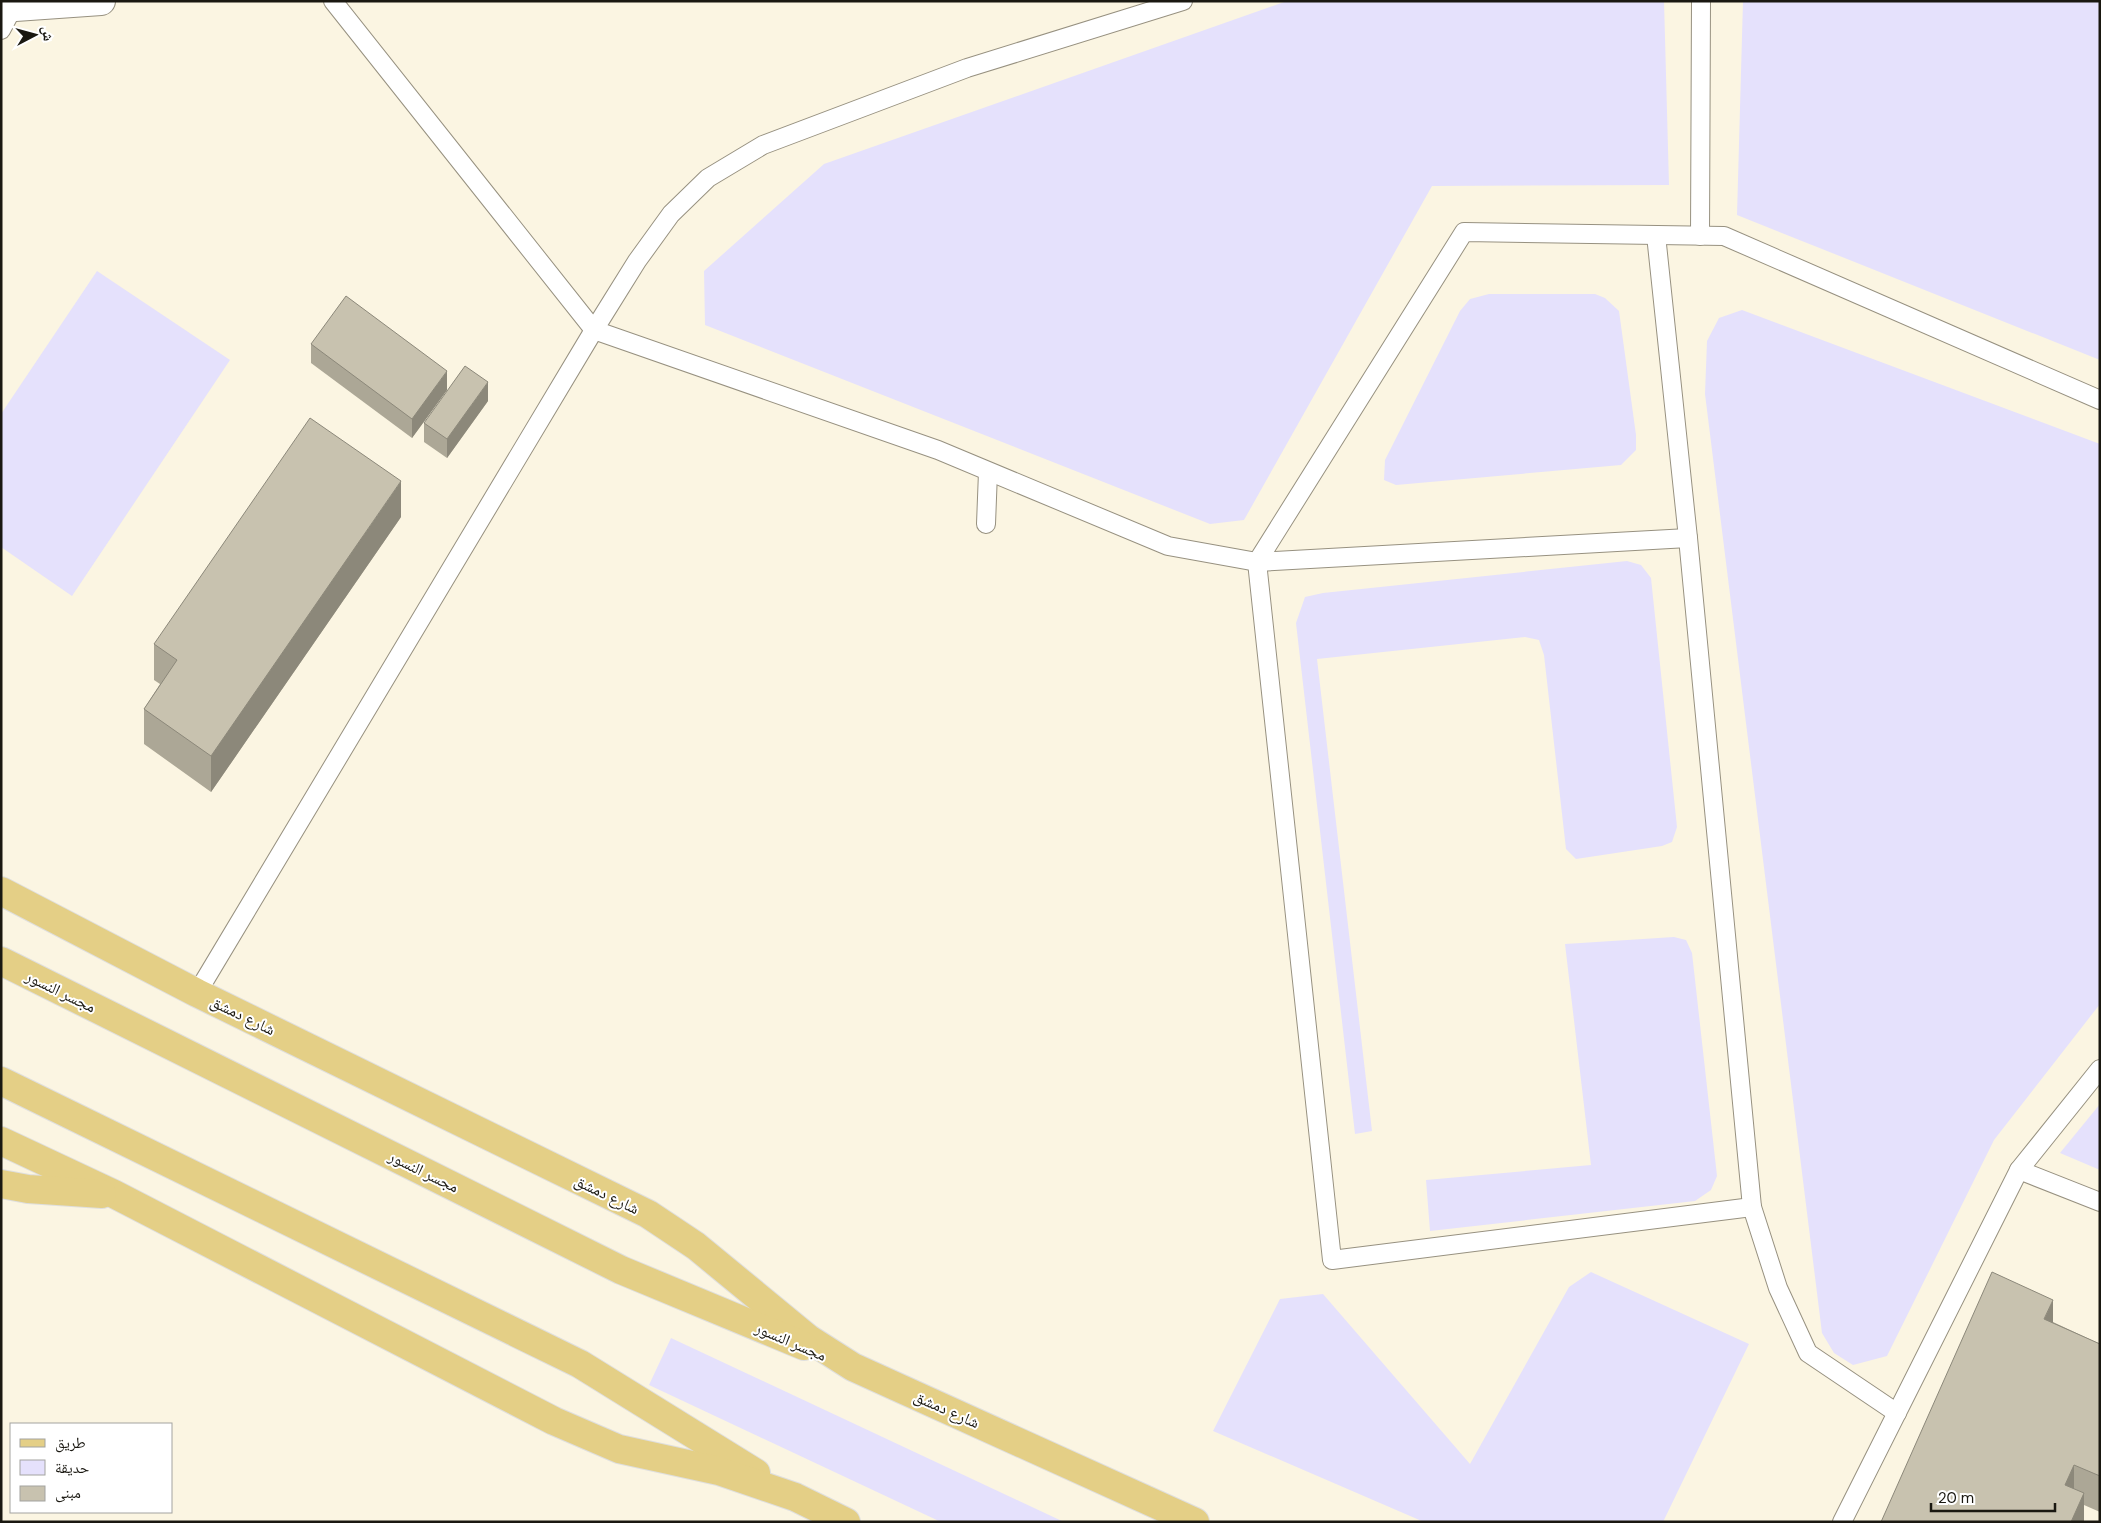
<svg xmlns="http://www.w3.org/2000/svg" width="2101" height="1523" viewBox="0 0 2101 1523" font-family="'DM Sans','Noto Naskh Arabic',sans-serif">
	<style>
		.green { fill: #e5e1fc }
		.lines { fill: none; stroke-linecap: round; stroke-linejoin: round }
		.lane-casing { stroke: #979180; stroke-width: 20 }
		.street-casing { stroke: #979180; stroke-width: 30 }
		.primary-casing { stroke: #dfdfde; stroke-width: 30 }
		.lane { stroke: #fff; stroke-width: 18 }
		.street { stroke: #fff; stroke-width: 28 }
		.primary { stroke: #e4cf86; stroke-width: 28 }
		.wall { fill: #aca796 }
		.shaded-wall { fill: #8c887a }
		.building { fill: #c8c2af; stroke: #8c887a }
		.labels { text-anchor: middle; stroke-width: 4; stroke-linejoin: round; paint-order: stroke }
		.street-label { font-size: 16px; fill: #1a1811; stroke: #fff }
	</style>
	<rect width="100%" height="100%" fill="#fbf5e2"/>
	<g class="green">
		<path d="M1287 1H1664L1669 185 1432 186 1244 520 1210 524 705 325 704 271 824 164Z"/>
		<path d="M1743 1H2100V360L1737 215Z"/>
		<path d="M97 271 230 360 72 596 1 547V414Z"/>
		<path d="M1489 294H1595L1605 298 1619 311 1636 435V450L1621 465 1396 485 1384 480 1385 460 1460 311 1470 299Z"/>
		<path d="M1742 310 2100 444V1004L1994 1140 1887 1356 1853 1365 1834 1353 1822 1333 1705 394 1707 341 1719 318Z"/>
		<path d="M1627 561 1641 565 1651 578 1677 827 1672 842 1662 846 1576 859 1566 849 1544 655 1539 640 1525 637 1317 659 1372 1131 1355 1134 1296 623 1305 597 1323 593Z"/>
		<path d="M1674 937 1686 940 1692 953 1717 1176 1711 1190 1695 1201 1430 1231 1426 1180 1591 1165 1565 944Z"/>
		<path d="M2100 1104V1170L2060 1153Z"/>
		<path d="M1591 1272 1749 1344 1663 1522H1424L1213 1431 1280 1299 1323 1294 1470 1464 1569 1287Z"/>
		<path d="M671 1338 1064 1522H941L649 1385Z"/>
	</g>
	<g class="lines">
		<g class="lane-casing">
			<g id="lane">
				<path d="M333 1 594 330 938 450 1168 546 1257 562 1688 538"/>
				<path d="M1 30 16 2"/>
				<path d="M1656 235 1688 538 1752 1207 1778 1288 1808 1353 1897 1413"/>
				<path d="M1700 236 1701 1"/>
				<path d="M986 524 988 472"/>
				<path d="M197 993 594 330 637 261 671 214 708 178 763 145 967 68 1183 1"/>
				<path d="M2019 1170 2100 1202"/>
				<path d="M1752 1207 1332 1260 1257 562 1464 232 1724 236 2100 400"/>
				<path d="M1842 1522 2019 1170 2100 1069"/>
			</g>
		</g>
		<g class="street-casing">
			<path id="street" d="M1 8 101 1"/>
		</g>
		<g class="primary-casing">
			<g id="primary">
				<path d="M1 891 197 993 648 1214 696 1246 809 1339 853 1367 1195 1522"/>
				<path d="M1 961 621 1270 804 1346"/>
				<path d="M1 1081 580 1364 756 1473"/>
				<path d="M1 1141 114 1194 554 1421 619 1449 719 1471 795 1497 846 1522"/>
				<path d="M1 1184 28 1189 102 1194"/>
			</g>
		</g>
		<use href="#lane" class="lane"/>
		<use href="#street" class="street"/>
		<use href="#primary" class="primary"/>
	</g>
	<g class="wall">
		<path d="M311 344 447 390 412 438 311 363Z"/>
		<path d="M488 401 447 458 424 442V423Z"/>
		<path d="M401 517 211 792 144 744V709L160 684 154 680V644Z"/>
		<path d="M2053 1322 2100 1344V1512L2084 1505V1522H1881Z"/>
	</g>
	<g class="shaded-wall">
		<path d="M447 371V390L412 438V419Z"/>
		<path d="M488 382V401L447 458V439Z"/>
		<path d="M401 481V517L211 792V756Z"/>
		<path d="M2053 1300V1336L2044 1319Z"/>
		<path d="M2074 1465V1500L2065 1485Z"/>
		<path d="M2084 1493V1522H2071Z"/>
	</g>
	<g class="building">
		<path d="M346 296 447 371 412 419 311 344Z"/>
		<path d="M465 366 488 382 447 439 424 423Z"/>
		<path d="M310 418 401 481 211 756 144 709 177 660 154 644Z"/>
		<path d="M1992 1272 2053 1300 2044 1319 2100 1344V1476L2074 1465 2065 1485 2084 1493 2071 1522H1881Z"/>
	</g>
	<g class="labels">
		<g class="street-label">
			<text transform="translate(61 991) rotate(26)" y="6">مجسر النسور</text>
			<text transform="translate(243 1015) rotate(26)" y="6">شارع دمشق</text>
			<text transform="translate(424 1171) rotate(26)" y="6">مجسر النسور</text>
			<text transform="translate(607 1194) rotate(26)" y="6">شارع دمشق</text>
			<text transform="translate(791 1341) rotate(23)" y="6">مجسر النسور</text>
			<text transform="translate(947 1409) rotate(24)" y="6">شارع دمشق</text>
		</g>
	</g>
	<rect width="2101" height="1523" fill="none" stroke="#1a1811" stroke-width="5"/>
	<rect x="10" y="1423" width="162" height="90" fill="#ffffff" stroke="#a3a3a0"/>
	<rect x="20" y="1439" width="25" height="8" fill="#e4cf86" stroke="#a3a3a0"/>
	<text x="55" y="1448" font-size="15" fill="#1a1811">طريق</text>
	<rect x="20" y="1460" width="25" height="15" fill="#e5e1fc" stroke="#a3a3a0"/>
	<text x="55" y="1473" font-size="15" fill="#1a1811">حديقة</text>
	<rect x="20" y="1486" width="25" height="15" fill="#c8c2af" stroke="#a3a3a0"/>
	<text x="55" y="1498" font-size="15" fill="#1a1811">مبنى</text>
	<g transform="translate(35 35) rotate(84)" stroke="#ffffff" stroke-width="4" paint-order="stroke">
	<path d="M0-4L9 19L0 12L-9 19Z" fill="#1a1811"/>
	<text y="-8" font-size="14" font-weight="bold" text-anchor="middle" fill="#1a1811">ش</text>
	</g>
	<path d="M1931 1503v8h124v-8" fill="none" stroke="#1a1811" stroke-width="2.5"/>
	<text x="1938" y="1503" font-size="15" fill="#1a1811" stroke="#ffffff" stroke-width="4" paint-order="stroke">20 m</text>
</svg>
